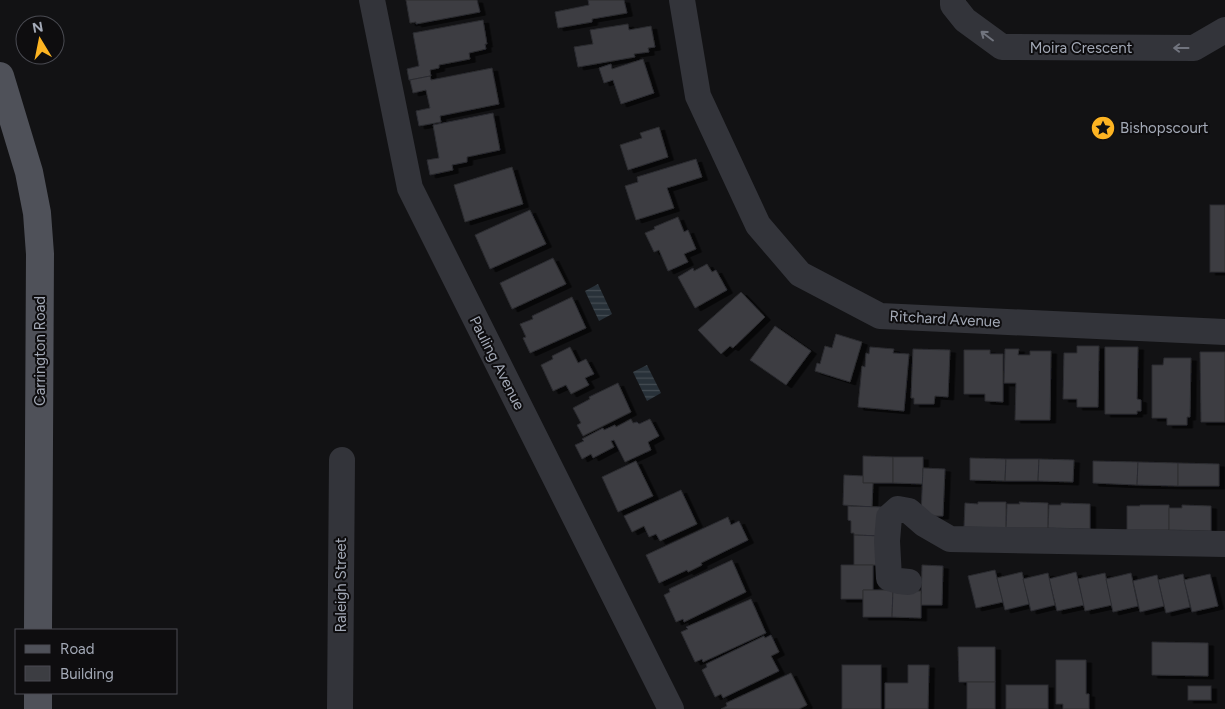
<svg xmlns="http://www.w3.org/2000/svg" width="1225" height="709" viewBox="0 0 1225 709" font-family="Figtree,sans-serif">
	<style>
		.water { fill: url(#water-rules) }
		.building { fill: #3c3d42; stroke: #2c2c30; filter: url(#shadow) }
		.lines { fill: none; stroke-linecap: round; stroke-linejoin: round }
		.minor { stroke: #33343a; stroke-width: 26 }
		.major { stroke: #4f5159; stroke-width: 28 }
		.oneway { stroke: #71747e }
		.labels { text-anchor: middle; stroke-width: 4; stroke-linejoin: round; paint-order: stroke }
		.street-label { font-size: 15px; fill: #a3a9b6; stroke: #0e0d0f }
		.poi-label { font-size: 15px; fill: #a3a9b6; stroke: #0e0d0f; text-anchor: start }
	</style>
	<defs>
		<pattern id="water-rules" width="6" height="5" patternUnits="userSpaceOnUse" patternTransform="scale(1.25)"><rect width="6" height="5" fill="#283139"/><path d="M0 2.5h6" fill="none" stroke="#444c53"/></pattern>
		<filter id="shadow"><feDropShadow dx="5.5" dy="3" stdDeviation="0" flood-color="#0009"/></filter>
	</defs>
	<rect width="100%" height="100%" fill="#121214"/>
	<g class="water">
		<path d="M598 284 612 314 599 321 585 291Z"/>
		<path d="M647 365 661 393 647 401 633 372Z"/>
	</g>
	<g class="building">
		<path d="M406 0H477L480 12 416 24V22L410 23Z"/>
		<path d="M588 0H624L627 13 592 19V22L558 28 555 12 589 5Z"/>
		<path d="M483 20 487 44H485L486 49 469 53 470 59 439 65V68L430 70 431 76 409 80 407 69 419 66 413 33Z"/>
		<path d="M628 24 629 30 651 26 655 47 648 48 649 52 634 54 635 57 578 67 574 47 593 44 590 30Z"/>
		<path d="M643 59 654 93 621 104 613 80 604 83 599 68 611 64 612 69Z"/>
		<path d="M492 68 499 104 440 116 441 122 419 126 416 111 430 108 426 90 413 93 410 80 430 76 431 80Z"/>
		<path d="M493 113 500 150 467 157V162L452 165 453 170 430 175 427 160 439 158 433 125Z"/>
		<path d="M659 127 668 157 628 170 620 145 642 138 640 133Z"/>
		<path d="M696 159 702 177 667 188 674 208 636 220 625 186 638 182 637 177Z"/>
		<path d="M512 167 523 204 465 222 454 185Z"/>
		<rect x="1210" y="205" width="15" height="67"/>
		<path d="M530 210 546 244 490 269 475 235Z"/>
		<path d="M678 217 684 232 688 230 696 249 684 254 688 262 668 271 659 250 654 252 645 233 655 229 654 227Z"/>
		<path d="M553 258 566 284 512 309 500 283Z"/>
		<path d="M707 264 712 272 716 270 727 290 695 308 678 277 693 268 694 271Z"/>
		<path d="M741 292 765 317 733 348 730 346 721 354 698 330Z"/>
		<path d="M572 297 586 328 530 353 523 338 526 337 520 324 533 319 532 316Z"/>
		<path d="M775 326 811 351 786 385 750 360Z"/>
		<path d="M836 334 862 342 850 382 815 371 817 363 820 364 825 346 832 348Z"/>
		<path d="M1077 346H1099L1098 407H1077V399H1063L1064 353H1077Z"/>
		<path d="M570 347 578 363 586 359 594 374 585 378 589 385 571 394 566 385 553 391 541 365 553 359 552 356Z"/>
		<path d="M870 347 894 349 893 353 909 354 904 411 858 407 862 366 865 367 866 353 869 354Z"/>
		<path d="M1105 347H1138L1137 399 1141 400V411H1137V414H1105Z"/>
		<path d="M913 349 950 350 948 397 935 396 934 404H914V398H911Z"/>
		<path d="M1005 349H1019L1018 355H1030V351H1051L1050 420H1015L1016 383H1004Z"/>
		<path d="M964 350H990V354H1003V402L985 401V394H964Z"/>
		<path d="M1200 352H1225V422H1201Z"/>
		<path d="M1164 358H1191L1190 417H1187V425H1167V418H1152V365H1163Z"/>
		<path d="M618 383 631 412 583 436 577 425 581 423 573 408 590 399 589 397Z"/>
		<path d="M631 419 633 423 637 422 639 424 650 419 659 436 648 442 651 450 625 462 614 440 611 441 614 447 593 458 591 454 582 459 575 445 584 441 582 439 603 428 604 430 615 425 616 427Z"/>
		<path d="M863 456 893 457V483H863Z"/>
		<path d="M893 457H923V484L893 483Z"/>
		<path d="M970 458 1006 459 1005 481 970 480Z"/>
		<path d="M1006 459H1039L1038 481H1005Z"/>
		<path d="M1039 459 1074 460 1073 482 1038 481Z"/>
		<path d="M636 461 653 496 618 512 602 477Z"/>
		<path d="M1093 461 1138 462 1137 485 1093 483Z"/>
		<path d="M1138 462 1178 463V486L1137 485Z"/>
		<path d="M1178 463 1219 464V486H1178Z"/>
		<path d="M923 468 945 469 943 516H921Z"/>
		<path d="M844 475 863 476V483H873L872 507 843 505Z"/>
		<path d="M681 490 697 524 660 541 656 534 649 537 644 526 632 532 624 516Z"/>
		<path d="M978 502H1006V528L964 527 965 503 978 504Z"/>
		<path d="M1019 502 1048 503V528H1006L1007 504H1020Z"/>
		<path d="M1061 503 1090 504V529L1048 528 1049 505H1061Z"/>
		<path d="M1140 505H1169V530H1127V506H1140Z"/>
		<path d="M1182 505 1211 506V531L1169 530V508H1182Z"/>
		<path d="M848 506 882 507 881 536 854 535V533H851V521L848 520Z"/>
		<path d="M728 517 731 525 739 521 748 540 701 563 702 565 688 572 687 570 659 583 646 555Z"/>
		<path d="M854 535 881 536V565H854Z"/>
		<path d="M732 560 746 592 684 622 683 619 676 622 664 595 670 592 669 589Z"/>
		<path d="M841 565H873V590H863V599H841Z"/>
		<path d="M922 565 943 566 942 605H921Z"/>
		<path d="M995 570 1003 602 976 608 968 576Z"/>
		<path d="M1022 572 1029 604 1005 610 997 578Z"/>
		<path d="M1076 572 1084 605 1057 611 1049 579Z"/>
		<path d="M1048 573 1055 605 1031 611 1023 579Z"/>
		<path d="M1105 573 1112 605 1085 611 1078 579Z"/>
		<path d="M1131 573 1138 606 1113 612 1106 579Z"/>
		<path d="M1183 574 1190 607 1166 613 1158 580Z"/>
		<path d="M1210 574 1218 606 1192 612 1184 580Z"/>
		<path d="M1157 575 1164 606 1140 612 1133 581Z"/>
		<path d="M863 590H893L892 617H863Z"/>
		<path d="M893 590 921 591V618L892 617Z"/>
		<path d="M751 599 766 633 703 662 702 659 695 662 681 632 688 629 686 627Z"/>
		<path d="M771 635 779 652 771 656 779 671 723 698 721 694 715 697 702 670 707 667 706 664 764 636 765 638Z"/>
		<path d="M1152 642 1208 643V676L1152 675Z"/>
		<path d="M958 647H995V682H959Z"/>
		<path d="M1056 660H1086V694H1089V709H1063V704H1056Z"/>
		<rect x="842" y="665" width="39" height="44"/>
		<path d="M908 665H929L928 709H885V683H908Z"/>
		<path d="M791 673 807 705 799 709H721L727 706 726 703Z"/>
		<rect x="967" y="682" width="28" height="27"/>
		<rect x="1006" y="685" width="42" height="24"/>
		<rect x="1188" y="686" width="23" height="14"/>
	</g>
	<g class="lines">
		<g class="minor">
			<path d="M372 0 410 188 671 709"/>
			<path d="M682 0 698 96 758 225 800 274 880 316 1225 332"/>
			<path d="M953 0V5L965 20 1002 47 1194 48 1225 30"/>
			<path d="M909 582 899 581 889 578 887 541 889 517 898 509 909 511 924 524 950 539 1225 544"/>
			<path d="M340 709 342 460"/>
		</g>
		<g class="major">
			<path d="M0 76 29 172 37 213 40 254 38 630"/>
			<path d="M38 709V693"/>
		</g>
	</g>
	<defs><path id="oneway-shaft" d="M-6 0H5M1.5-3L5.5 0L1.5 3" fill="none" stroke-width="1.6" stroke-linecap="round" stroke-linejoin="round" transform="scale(1.25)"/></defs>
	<g class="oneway">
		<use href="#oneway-shaft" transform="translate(987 36) rotate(-143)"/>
		<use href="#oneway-shaft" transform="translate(1181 48) rotate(-180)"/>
	</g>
	<defs>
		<g id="sight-disc" transform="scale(1.25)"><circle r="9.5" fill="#fdb422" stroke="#0e0d0f"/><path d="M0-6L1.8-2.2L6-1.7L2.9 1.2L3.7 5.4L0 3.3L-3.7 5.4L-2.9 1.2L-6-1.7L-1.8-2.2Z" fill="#111"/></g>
	</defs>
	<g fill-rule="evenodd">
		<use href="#sight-disc" x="1103" y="128"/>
	</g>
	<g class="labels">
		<g class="street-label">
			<text x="1081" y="53">Moira Crescent</text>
			<text transform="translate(945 319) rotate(3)" y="5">Ritchard Avenue</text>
			<text transform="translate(40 351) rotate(-90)" y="5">Carrington Road</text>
			<text transform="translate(497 363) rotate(63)" y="5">Pauling Avenue</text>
			<text transform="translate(341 585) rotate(-90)" y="5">Raleigh Street</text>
		</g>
		<g class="poi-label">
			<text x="1120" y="133">Bishopscourt</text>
		</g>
	</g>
	<rect x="15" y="629" width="162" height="65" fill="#0e0d0f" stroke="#4a4b52"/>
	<rect x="25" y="645" width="25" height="8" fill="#4f5159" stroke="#4a4b52"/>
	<text x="60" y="654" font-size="15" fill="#a3a9b6">Road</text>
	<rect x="25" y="666" width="25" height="15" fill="#3c3d42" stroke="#4a4b52"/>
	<text x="60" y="679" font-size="15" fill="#a3a9b6">Building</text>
	<g transform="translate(40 40) rotate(350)"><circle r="24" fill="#0e0d0f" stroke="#4a4b52"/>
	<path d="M0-4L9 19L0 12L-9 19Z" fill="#fdb422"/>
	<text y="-8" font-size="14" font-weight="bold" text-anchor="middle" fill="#a3a9b6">N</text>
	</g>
</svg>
